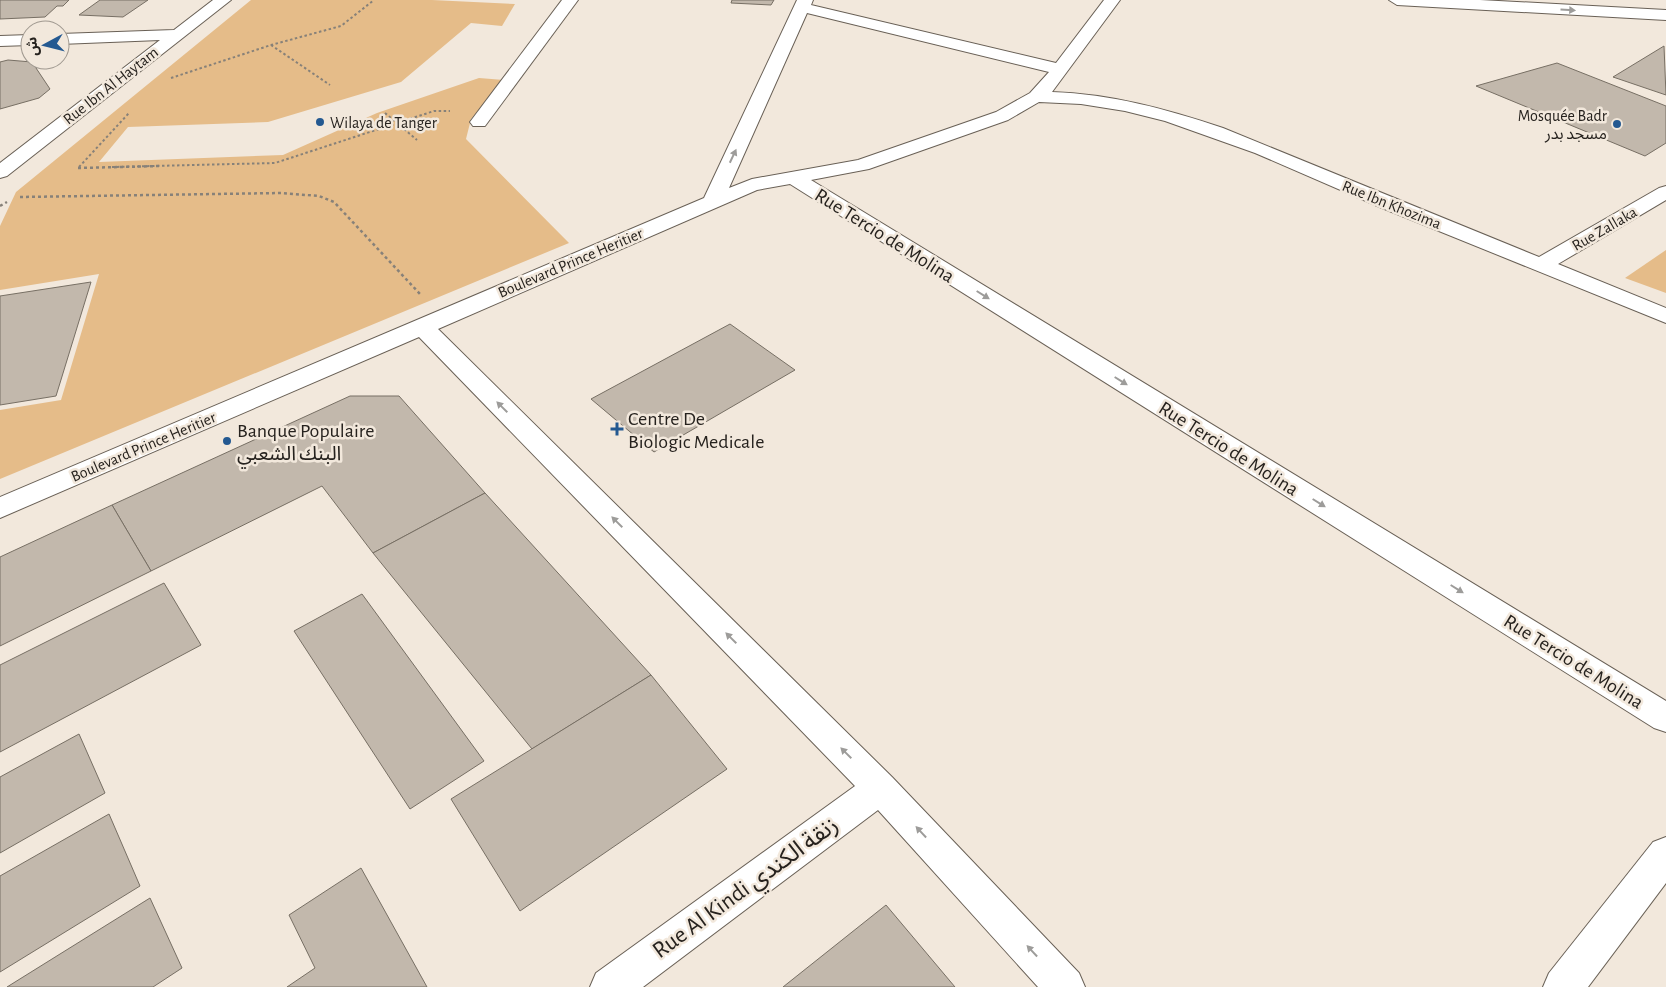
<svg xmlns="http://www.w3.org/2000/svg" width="1666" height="987" viewBox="0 0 1666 987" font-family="'Alegreya Sans','Noto Sans Arabic',sans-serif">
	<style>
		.green { fill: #e5bc89 }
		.building { fill: #c2b8ac; stroke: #776f64 }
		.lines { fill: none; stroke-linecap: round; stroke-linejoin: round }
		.minor-casing { stroke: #696056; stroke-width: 2 }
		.path-far1 { stroke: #878179; stroke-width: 2; stroke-dasharray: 2.5 2.5; stroke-linecap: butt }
		.path { stroke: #878179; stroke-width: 2.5; stroke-dasharray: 3 3; stroke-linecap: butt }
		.minor { fill: #fff; fill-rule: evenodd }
		.oneway { fill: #9d9c9a }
		.poi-dot { fill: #245991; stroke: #f2e8dc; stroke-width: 2 }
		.labels { text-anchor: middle; stroke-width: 5; stroke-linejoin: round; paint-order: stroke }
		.far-street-label { font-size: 16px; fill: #26221e; stroke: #f2e8dc }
		.far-poi-label { font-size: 16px; fill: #26221e; stroke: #f2e8dc; text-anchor: end }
		.street-label { font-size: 20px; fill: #26221e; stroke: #f2e8dc }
		.poi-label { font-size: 20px; fill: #26221e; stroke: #f2e8dc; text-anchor: start }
		.near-street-label { font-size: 24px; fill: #26221e; stroke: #f2e8dc }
	</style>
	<rect width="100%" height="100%" fill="#f2e8dc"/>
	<g class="green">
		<path d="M251 0H432L515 4 502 26 471 23 401 82 268 122 128 127 99 162 283 155 377 113 479 78 504 80 471 119 466 139 569 243 0 479V410L61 400 99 274 0 290V226L16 192Z"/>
		<path d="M1666 250V293L1625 278Z"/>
	</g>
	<g class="building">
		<path d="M0 0H69L63 6H57L45 17 0 19Z"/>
		<path d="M100 0H148L123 17 79 15Z"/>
		<path d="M732 0H774L771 5 731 3Z"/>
		<path d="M1664 46 1666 95 1613 77Z"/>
		<path d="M8 60 32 62 50 89 39 98 0 109V62Z"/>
		<path d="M1557 63 1666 106V143L1645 156 1476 86Z"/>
		<path d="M91 282 56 396 0 405V296Z"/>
		<path d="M730 324 795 370 654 452 591 399Z"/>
		<path d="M350 396H399L485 493 373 553 322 486 151 571 112 505Z"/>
		<path d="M485 493 651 675 532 749 373 553Z"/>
		<path d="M112 505 151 571 0 646V557Z"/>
		<path d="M164 583 201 645 0 752V665Z"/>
		<path d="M362 594 484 761 410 809 294 631Z"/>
		<path d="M651 675 727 769 520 911 451 799Z"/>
		<path d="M79 734 105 793 0 853V777Z"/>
		<path d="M109 814 140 886 0 972V876Z"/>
		<path d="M361 868 427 987H287L315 968 289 915Z"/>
		<path d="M150 898 182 968 153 987H7Z"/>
		<path d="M886 905 955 987H783Z"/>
	</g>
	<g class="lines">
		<g class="minor-casing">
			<g id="minor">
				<path d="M213 0H231L7 176 0 178V163L160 40 60 44V34L174 30Z"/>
				<path d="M562 0H578L485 126H473L470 122 473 118Z"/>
				<path d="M797 0H813L811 5 1056 63 1104 0H1120L1052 92C1111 94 1167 109 1223 128L1539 257 1659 188 1666 186V200L1558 264 1666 308V323L1382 208 1255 153 1165 121 1125 111 1081 104 1039 102 1008 120 869 169 811 180 1666 701V732L1654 728 790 184 757 190 438 329 892 777 1079 973 1085 987H1038L878 810 643 987H590L596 973 855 786 419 337 0 518V497L704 198ZM807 13 1049 72 1030 93 996 112 858 160 752 179 729 188Z"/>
				<path d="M1389 0H1480L1666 10V20L1397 5Z"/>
				<path d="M30 35V45L0 46V36Z"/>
				<path d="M1666 837V883L1588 987H1543L1549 973 1653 842Z"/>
			</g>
		</g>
		<g class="path-far1">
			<path d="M271 45 330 85"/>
			<path d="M171 78 271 45 341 26 374 0"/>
			<path d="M385 113 417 140"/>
			<path d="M79 167 129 113"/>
			<path d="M112 167 275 163 434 111H450"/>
		</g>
		<g class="path">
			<path d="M78 168 161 166"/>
			<path d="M20 197 281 193 319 196 334 202 420 294"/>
			<path d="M0 206 7 202"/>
		</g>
		<use href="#minor" class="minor"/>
	</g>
	<defs><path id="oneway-solid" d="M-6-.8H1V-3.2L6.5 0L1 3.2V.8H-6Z" transform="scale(1.25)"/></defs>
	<g class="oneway">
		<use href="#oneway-solid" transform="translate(1568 10) rotate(3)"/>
		<use href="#oneway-solid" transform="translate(733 156) rotate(-65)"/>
		<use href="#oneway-solid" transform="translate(983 295) rotate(32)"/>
		<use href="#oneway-solid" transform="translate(1121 381) rotate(32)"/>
		<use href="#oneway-solid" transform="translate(502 407) rotate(-135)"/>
		<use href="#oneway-solid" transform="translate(1319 503) rotate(32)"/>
		<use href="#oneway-solid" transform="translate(617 522) rotate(-135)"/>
		<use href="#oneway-solid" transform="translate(1457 589) rotate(32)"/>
		<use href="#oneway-solid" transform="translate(731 638) rotate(-135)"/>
		<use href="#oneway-solid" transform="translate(846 753) rotate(-135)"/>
		<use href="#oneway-solid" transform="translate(921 832) rotate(-133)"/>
		<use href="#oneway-solid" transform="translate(1032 951) rotate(-133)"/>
	</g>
	<g class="poi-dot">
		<circle cx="320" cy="122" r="5"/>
		<circle cx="1617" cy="124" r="5"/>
		<path d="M614.5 421.5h5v5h5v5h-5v5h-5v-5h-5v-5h5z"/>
		<circle cx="227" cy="441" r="5"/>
	</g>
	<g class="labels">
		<g class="far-street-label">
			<text transform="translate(110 85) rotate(-38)" y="6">Rue Ibn Al Haytam</text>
			<text transform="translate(1392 204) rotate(22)" y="6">Rue Ibn Khozima</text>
			<text transform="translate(1604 228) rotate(-30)" y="6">Rue Zallaka</text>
			<text transform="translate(570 262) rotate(-23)" y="6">Boulevard Prince Heritier</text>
			<text transform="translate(143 446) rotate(-23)" y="6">Boulevard Prince Heritier</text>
		</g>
		<g class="far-poi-label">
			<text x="1607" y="121">Mosquée Badr<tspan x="1607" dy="18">مسجد بدر</tspan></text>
			<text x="330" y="128" text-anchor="start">Wilaya de Tanger</text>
		</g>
		<g class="street-label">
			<text transform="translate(885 235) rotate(32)" y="7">Rue Tercio de Molina</text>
			<text transform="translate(1229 448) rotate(32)" y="7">Rue Tercio de Molina</text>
			<text transform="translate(1574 661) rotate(32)" y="7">Rue Tercio de Molina</text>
		</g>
		<g class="poi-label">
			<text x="628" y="425">Centre De<tspan x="628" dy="23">Biologic Medicale</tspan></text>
			<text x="237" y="437">Banque Populaire<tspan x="237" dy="23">البنك الشعبي</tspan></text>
		</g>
		<g class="near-street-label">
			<text transform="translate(745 887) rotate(-36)" y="8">Rue Al Kindi زنقة الكندي</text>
		</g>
	</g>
	<g transform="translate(45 45) rotate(263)"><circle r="24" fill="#f2e8dc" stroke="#a09990"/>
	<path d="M0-4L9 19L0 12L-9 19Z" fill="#245991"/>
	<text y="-8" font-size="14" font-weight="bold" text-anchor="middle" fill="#26221e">ش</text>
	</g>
</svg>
